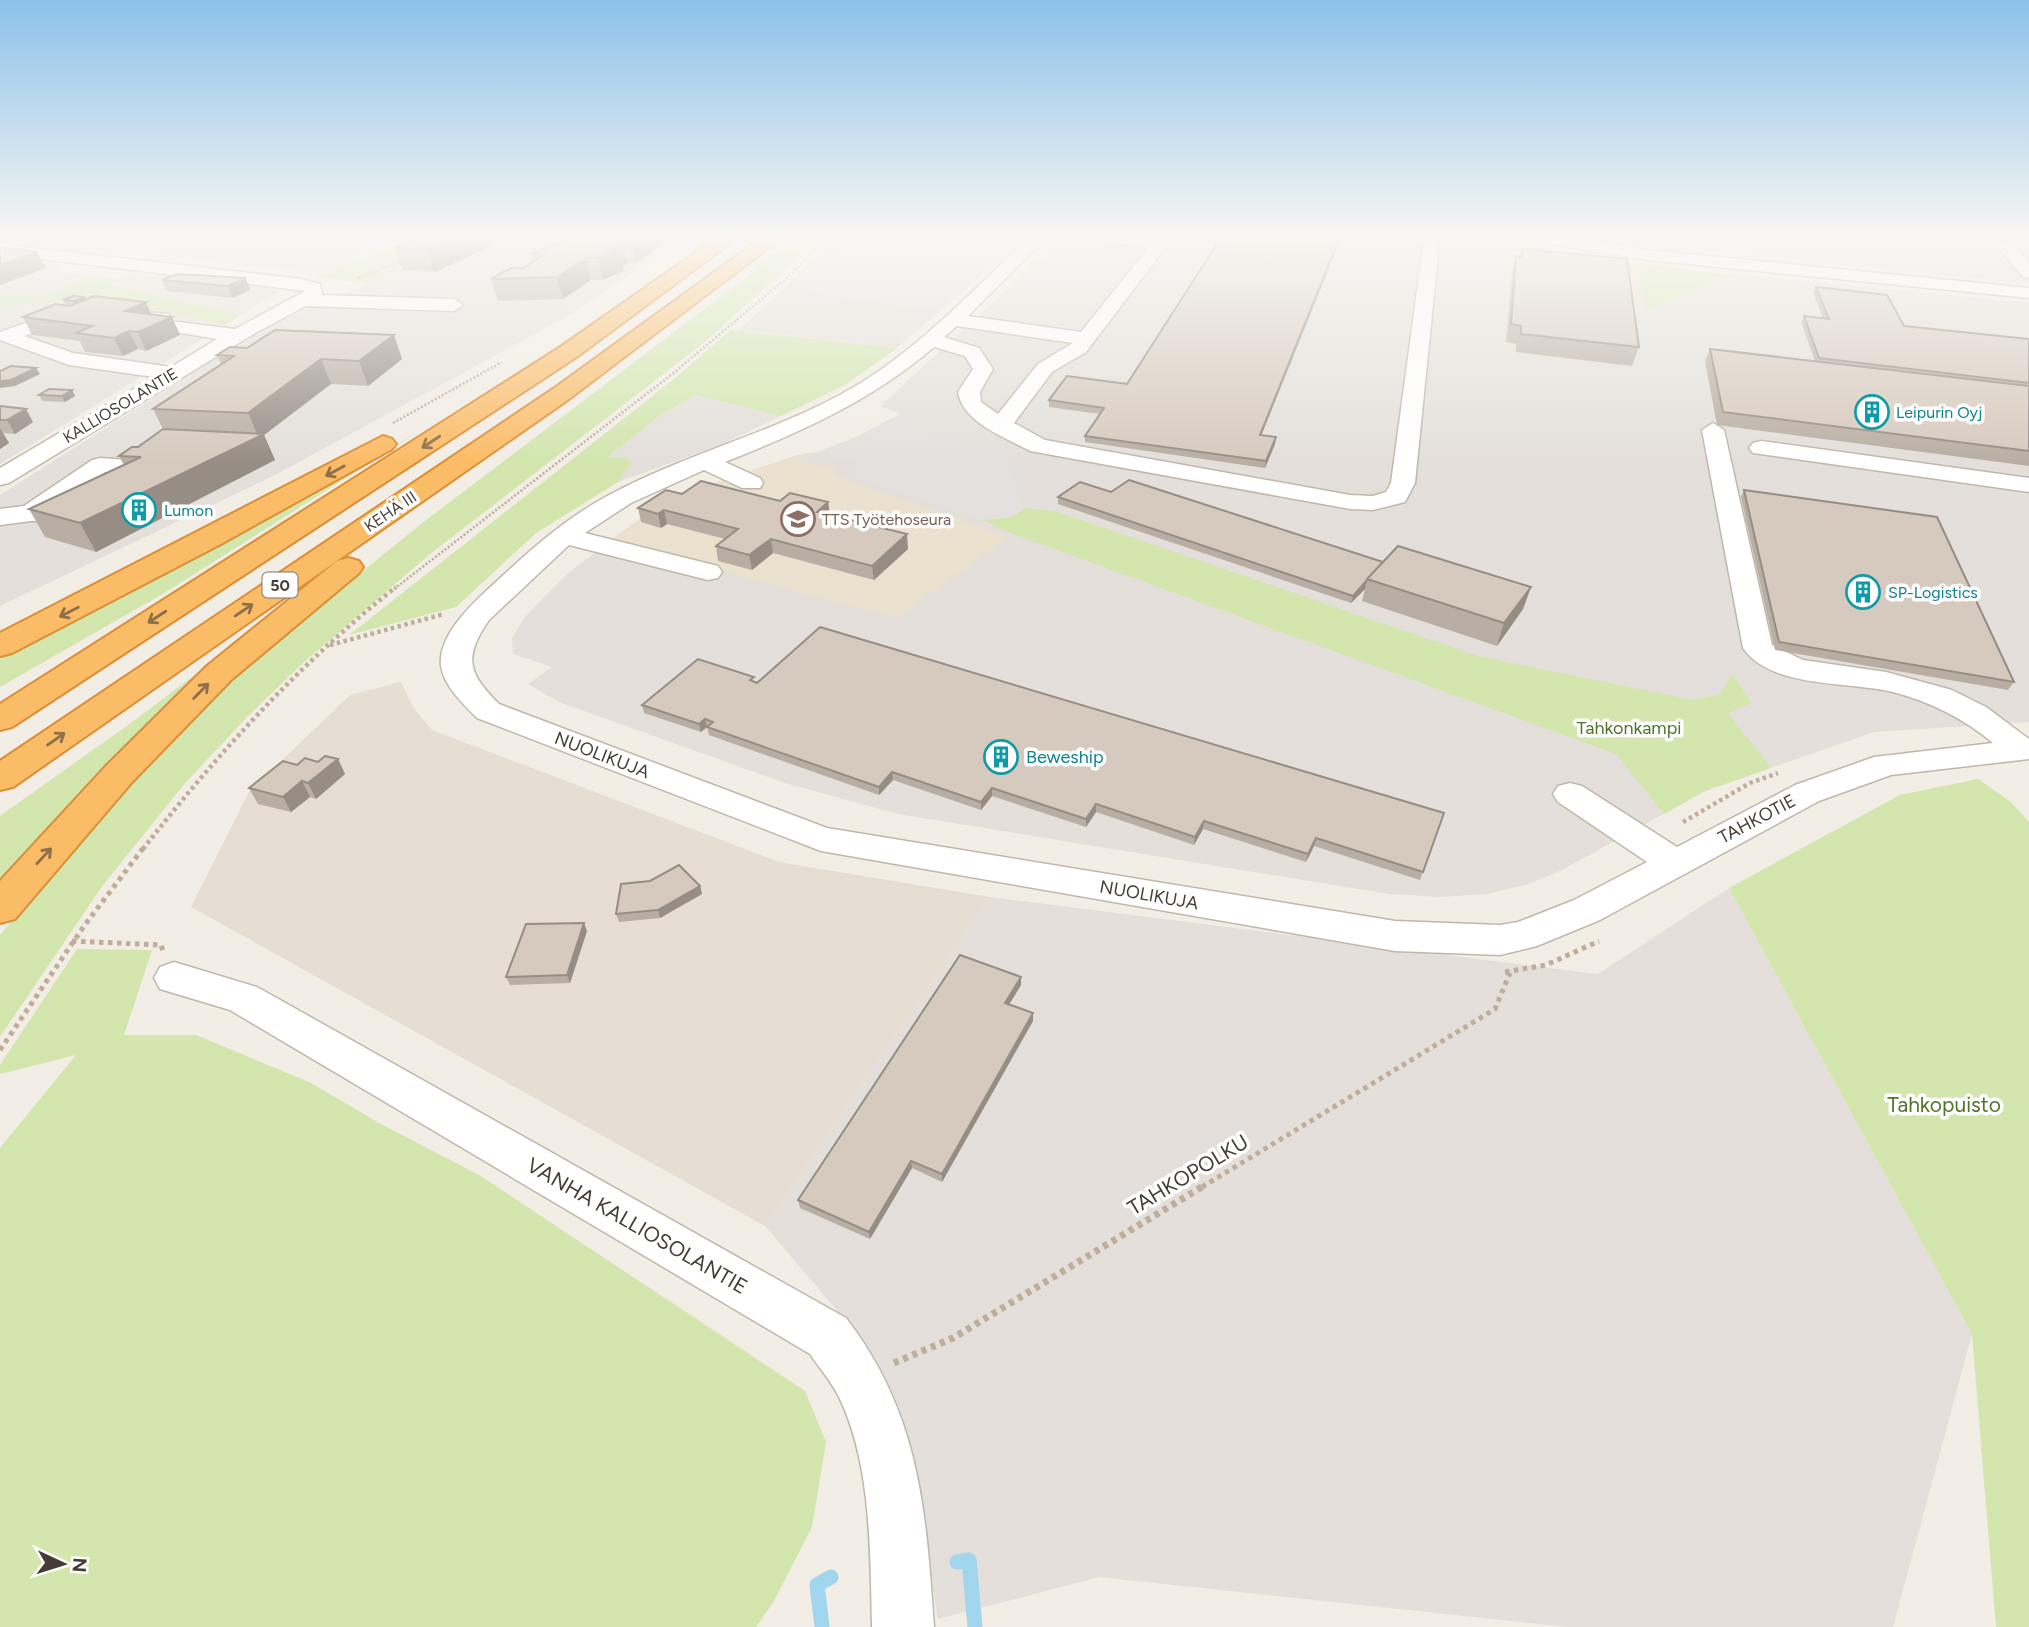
<svg xmlns="http://www.w3.org/2000/svg" width="2029" height="1627" viewBox="0 0 2029 1627" font-family="Figtree,sans-serif">
	<style>
		.residential { fill: #e6ded3 }
		.industrial { fill: #e4dfda }
		.education { fill: #ebe1cf }
		.green { fill: #d2e6ae }
		.parking { fill: #e3e0dd }
		.lines { fill: none; stroke-linecap: round; stroke-linejoin: round }
		.stream { stroke: #a2d6ee; stroke-width: 15 }
		.minor-casing { stroke: #c0b7ab; stroke-width: 3 }
		.highway-casing { stroke: #da8f37; stroke-width: 4 }
		.path-far3 { stroke: #bfae99; stroke-width: 2.5; stroke-dasharray: 2 2; stroke-linecap: butt }
		.path-far2 { stroke: #bfae99; stroke-width: 4.5; stroke-dasharray: 3.5 3.5; stroke-linecap: butt }
		.path-far1 { stroke: #bfae99; stroke-width: 5; stroke-dasharray: 4.5 4.5; stroke-linecap: butt }
		.path { stroke: #bfae99; stroke-width: 7; stroke-dasharray: 5 5; stroke-linecap: butt }
		.minor { fill: #fff; fill-rule: evenodd }
		.highway { fill: #fbbc67; fill-rule: evenodd }
		.wall { fill: #b8aea3 }
		.shaded-wall { fill: #968d85 }
		.building { fill: #d6cabe; stroke: #968d85; stroke-width: 2 }
		.oneway { stroke: #8d7049 }
		.labels { text-anchor: middle; stroke-width: 7; stroke-linejoin: round; paint-order: stroke }
		.far-street-label { font-size: 16px; fill: #443d35; stroke: #fff }
		.far-culture-label { font-size: 16px; fill: #0d838f; stroke: #fff; text-anchor: start }
		.far-education-label { font-size: 16px; fill: #785e54; stroke: #fff; text-anchor: start }
		.shield { fill: #fff; stroke: #7c7772; stroke-width: 2 }
		.shield-label { font-size: 16px; font-weight: bold; fill: #443d35 }
		.park-label { font-size: 18px; fill: #4d7529; stroke: #fff }
		.street-label { font-size: 18px; fill: #443d35; stroke: #fff }
		.culture-label { font-size: 18px; fill: #0d838f; stroke: #fff; text-anchor: start }
		.near-park-label { font-size: 21px; fill: #4d7529; stroke: #fff }
		.near-street-label { font-size: 21px; fill: #443d35; stroke: #fff }
	</style>
	<rect width="100%" height="100%" fill="#f2ede5"/>
	<path class="residential" d="M401 682 413 707 432 730 779 862 990 897 765 1226 191 907 249 792 350 695Z"/>
	<g class="industrial">
		<path d="M24 236H410L321 273 19 240Z"/>
		<path d="M475 236H687L568 316 271 477 0 606V495L260 330Z"/>
		<path d="M839 236H1025L897 348 739 330Z"/>
		<path d="M1065 236H1482L1514 242 1513 261 1640 273 1647 311 1734 274 2029 303V722L1874 732 1705 791 1562 870 1528 884 1487 894 1440 897 1389 894 898 814 785 783 559 702 528 684 552 667 513 654 512 638 524 618 568 573 665 500 794 456 820 451 859 436 901 414 880 406Z"/>
		<path d="M1606 236H2029V284L1708 251Z"/>
		<path d="M0 259 63 266 52 271 95 276 44 296H0Z"/>
		<path d="M134 272 273 287 279 292 240 315 107 283Z"/>
		<path d="M96 297 225 325 0 464V307Z"/>
		<path d="M697 395 781 416 723 444 618 482 623 474 606 459 659 416Z"/>
		<path d="M1729 888 1972 1334 1893 1627H1567L1099 1577 938 1619 904 1424 863 1341 765 1226 990 897 1598 974Z"/>
	</g>
	<path class="education" d="M794 456 810 465 836 466 837 476 1009 537 896 618 610 541 665 500Z"/>
	<g class="green">
		<path d="M416 236H476L366 283 314 277Z"/>
		<path d="M794 236H822L705 342 430 554 304 662 248 716 186 782 103 885 0 1037V935L91 827 153 760 237 676 311 613 421 524 744 279Z"/>
		<path d="M1514 242 1700 272 1734 274 1646 311 1639 273 1513 261Z"/>
		<path d="M95 276 118 279 109 284 240 315 225 325 96 297 0 307V296H44Z"/>
		<path d="M731 330 897 348 845 385 781 416 696 395 659 416 607 458H625L632 462 618 482 536 533 456 607 349 635 669 383Z"/>
		<path d="M417 433 166 592 0 687V657L259 523Z"/>
		<path d="M1024 508 1055 511 1478 656 1693 700 1721 694 1732 674 1752 703 1728 713 1771 768 1705 791 1664 814 1616 754 1013 534 983 520 1013 517Z"/>
		<path d="M340 565 0 886V816L131 723Z"/>
		<path d="M1978 779 2011 802 2029 822V1627H1996L1972 1334 1729 888 1900 795Z"/>
		<path d="M77 949 152 950 124 1035H196L311 1083 379 1123 479 1175 805 1391 826 1442 812 1527 774 1601 756 1627H0V1148L76 1055 0 1074V1065Z"/>
	</g>
	<g class="parking">
		<path d="M851 236H1025L939 311 804 292Z"/>
		<path d="M888 420 1007 459 1024 508 1013 517 983 520 856 477 854 464 820 451 859 436Z"/>
	</g>
	<g class="lines">
		<g class="stream">
			<path d="M957 1562 969 1560 975 1627"/>
			<path d="M822 1627 817 1585 831 1577"/>
		</g>
		<g class="minor-casing">
			<g id="minor">
				<path d="M1031 236H1048L968 316 1081 332 1149 247 1089 241 1081 236H1174L1086 352 1052 372 1014 423 1045 440 1350 495 1373 496 1386 492 1391 483 1423 246 1414 236H1431L1439 245 1415 483 1405 502 1373 510 1350 509 1030 451C1005 437 963 423 958 392L973 369 965 356 934 347C871 401 801 432 725 462L760 478 763 483 760 488H742L704 470 631 503 585 533 718 566 722 572 718 578 708 580 569 545 489 620C463 658 468 673 499 704L827 828 1395 921 1500 925 1518 922 1574 900 1647 862 1558 802 1553 794 1558 786 1570 783 1582 786 1677 847 1795 785 1874 757 1993 743C1963 718 1931 702 1893 692 1850 681 1771 689 1743 648L1702 430 1713 423 1724 430 1772 645 1803 660 1886 672 1952 690 1986 707 2029 739V759L1891 775 1819 801 1600 920 1537 946 1500 955 1395 951 821 851 477 718C463 704 444 686 441 666 438 637 468 608 486 591 526 554 563 519 611 494 690 452 777 432 854 387 921 347 974 289 1031 236ZM957 326 1073 343 1038 364 998 414 981 402 980 392 993 369 979 348 944 337Z"/>
				<path d="M1526 236H1563L1648 250 2029 288V298L1648 260 1534 241Z"/>
				<path d="M2006 242 2012 243 2029 262V278L2023 277 1998 247Z"/>
				<path d="M0 244 301 279 320 284 322 295 454 299 463 305 454 311 306 306 257 332 9 483 0 485V468L154 377 69 365 0 340V332L73 306 80 308 82 312 80 316 24 336 73 353 171 367 217 339 152 328 150 322 132 319 130 315 132 311 169 314 170 321 235 329 305 291 0 254Z"/>
				<path d="M1761 441 2029 478V492L1753 453 1749 448 1753 443Z"/>
				<path d="M100 458 130 460 146 476 84 520 31 521 0 525V509L24 506 92 460ZM105 472 119 475 70 507H57Z"/>
				<path d="M174 962 257 987 846 1318C920 1414 926 1511 934 1627H872C870 1553 872 1467 840 1399 832 1382 820 1369 810 1354L230 1010 160 989 154 978 160 967Z"/>
			</g>
		</g>
		<g class="highway-casing">
			<g id="highway">
				<path d="M719 236H740L578 356 12 727 0 730V704L562 346Z"/>
				<path d="M764 236H784L569 399 13 787 0 790V761L553 389Z"/>
				<path d="M383 436 392 439 396 444 392 449 219 545 12 653 0 656V633Z"/>
				<path d="M348 558 359 561 363 567 359 573 231 680 132 782 15 919 0 923V881L106 766 207 666 337 561Z"/>
			</g>
		</g>
		<g class="path-far3">
			<path d="M358 278 405 260"/>
			<path d="M393 423 502 362"/>
			<path d="M394 589 671 375 787 278 829 236"/>
		</g>
		<g class="path-far2">
			<path d="M330 645 444 614"/>
			<path d="M1683 822 1750 783 1778 773"/>
			<path d="M143 849C218 753 300 663 396 587"/>
		</g>
		<g class="path-far1">
			<path d="M72 941 161 945 163 951"/>
			<path d="M1505 972 1546 965 1599 941"/>
			<path d="M0 1050 84 926 144 847"/>
			<path d="M1202 1187 1495 1009 1510 973"/>
		</g>
		<path class="path" d="M894 1363 953 1338 1205 1185"/>
		<use href="#minor" class="minor"/>
		<use href="#highway" class="highway"/>
	</g>
	<g class="wall">
		<path d="M426 236H514L434 272 402 270 395 248Z"/>
		<path d="M558 236H675L636 263H628L623 266 624 271 603 280H591L563 299 498 301 491 279 523 268 533 261 531 254 559 242Z"/>
		<path d="M1222 236H1342L1261 435 1276 437 1275 444 1265 468 1085 442V436L1100 414 1049 407V400L1127 384Z"/>
		<path d="M1522 249 1639 347 1632 366 1516 352V344L1506 342 1512 273 1516 256 1520 257Z"/>
		<path d="M177 274 250 290 233 298 167 291 162 280Z"/>
		<path d="M1816 287 1904 326 2029 339V466L1717 425 1705 361 1710 349 1815 361 1801 322 1804 316 1823 318 1813 293Z"/>
		<path d="M63 300H86L152 315 180 335 146 351 138 349 123 356 85 352 80 341 32 335 23 317 66 306Z"/>
		<path d="M394 335 402 359 368 386 331 384 264 435 275 460 96 552 45 537 29 509 124 465 119 456 138 447 163 429 153 409 221 364 217 355 247 348Z"/>
		<path d="M72 390 75 396 65 402 42 401 39 395Z"/>
		<path d="M0 406 33 422 15 434 3 433 9 443 0 449Z"/>
		<path d="M1744 490 2014 682 2008 690 1775 650 1741 497Z"/>
		<path d="M1111 492 1383 562 1531 587 1523 609 1497 646 1362 601 1365 589 1351 603 1058 504V497Z"/>
		<path d="M682 494 780 501 828 502 830 515 908 549 874 580 773 553 752 570 718 561 716 546 725 539 667 524 661 528 641 522 638 508Z"/>
		<path d="M754 682 1444 813 1420 880 1314 846 1306 862 1203 829 1194 845 1096 812 1086 827 992 796 981 810 893 780 879 795 709 735 707 727 701 732 644 713 642 705Z"/>
		<path d="M338 759 345 774 316 799 310 797 291 812 258 804 249 788 297 765Z"/>
		<path d="M700 886 702 894 660 918 619 922 616 914Z"/>
		<path d="M587 931 570 983 510 985 506 977Z"/>
		<path d="M1021 977V985L1009 1004 1033 1013V1021L942 1182 912 1168 870 1239 800 1208 798 1200Z"/>
	</g>
	<g class="shaded-wall">
		<path d="M460 236H514L434 272 427 250Z"/>
		<path d="M640 236H675L636 263 631 242Z"/>
		<path d="M1340 236H1342L1259 441 1260 435Z"/>
		<path d="M623 242 628 263 623 266 624 271 603 280 598 258 609 249Z"/>
		<path d="M37 252 46 268 0 285V265Z"/>
		<path d="M586 258 591 280 563 299 557 277Z"/>
		<path d="M246 278 250 290 233 298 228 286Z"/>
		<path d="M85 297 88 303 77 307 74 301Z"/>
		<path d="M146 302 154 320 125 311Z"/>
		<path d="M172 317 180 335 146 351 138 332Z"/>
		<path d="M129 331 138 349 123 356 114 338Z"/>
		<path d="M394 335 402 359 368 386 359 361Z"/>
		<path d="M321 359 331 384 264 435 275 460 96 552 80 523 258 436 248 413Z"/>
		<path d="M36 368 40 374 15 386 0 388V381Z"/>
		<path d="M72 390 75 396 65 402 62 396Z"/>
		<path d="M26 409 33 422 15 434 7 420Z"/>
		<path d="M0 428 9 443 0 449Z"/>
		<path d="M1276 437 1275 444 1265 468 1266 461Z"/>
		<path d="M828 502 830 516 817 512Z"/>
		<path d="M664 510 667 524 661 528 658 514Z"/>
		<path d="M907 534 908 549 874 580 872 566Z"/>
		<path d="M771 539 773 553 752 570 749 555Z"/>
		<path d="M1367 581 1365 589 1351 603 1353 596Z"/>
		<path d="M1531 587 1523 609 1497 646 1504 623Z"/>
		<path d="M705 719 707 727 701 732 699 724Z"/>
		<path d="M338 759 345 774 316 799 308 783Z"/>
		<path d="M892 772 893 780 879 795V787Z"/>
		<path d="M302 781 310 797 291 812 283 797Z"/>
		<path d="M992 788V796L981 810V802Z"/>
		<path d="M1096 804V812L1086 827V819Z"/>
		<path d="M1204 821 1203 829 1194 845 1195 837Z"/>
		<path d="M1316 838 1314 846 1306 862 1308 854Z"/>
		<path d="M700 886 702 894 660 918 658 910Z"/>
		<path d="M584 923 587 931 570 983 567 975Z"/>
		<path d="M1021 977V985L1005 1011V1003Z"/>
		<path d="M1033 1013V1021L942 1182V1174Z"/>
		<path d="M911 1161 912 1168 870 1239 869 1232Z"/>
	</g>
	<g class="building">
		<path d="M426 236H460L427 250 395 248Z"/>
		<path d="M564 236H640L631 242H623L609 249H619L598 258H586L557 277 491 279 511 268H523L544 255 531 254 569 238 562 237Z"/>
		<path d="M1222 236H1340L1260 435 1276 437 1266 461 1085 436 1104 408 1049 400 1067 376 1127 384Z"/>
		<path d="M0 247 37 252 0 265Z"/>
		<path d="M1522 249 1627 259 1639 347 1521 334V326L1511 324 1516 256 1522 257Z"/>
		<path d="M177 274 246 278 228 286 162 280Z"/>
		<path d="M1816 287 1887 295 1904 326 2029 339V383L1819 358 1804 316 1829 319Z"/>
		<path d="M73 296 85 297 74 301 63 300Z"/>
		<path d="M94 296 146 302 125 311 172 317 138 332 129 331 114 338 76 333 93 326 23 317 55 304 70 306Z"/>
		<path d="M275 330 394 335 359 361 321 359 248 413 153 409 234 356 217 355 230 347 247 348Z"/>
		<path d="M1710 349 2029 386V451L1723 412Z"/>
		<path d="M11 366 36 368 11 380 0 381V371Z"/>
		<path d="M49 389 72 390 62 396 39 395Z"/>
		<path d="M0 406 26 409 7 420H0Z"/>
		<path d="M163 429 264 434 80 523 29 509 141 457 119 456 132 447H138Z"/>
		<path d="M1129 480 1383 562 1353 596 1058 497 1080 482 1111 492Z"/>
		<path d="M701 481 780 501 790 493 828 502 817 512 907 534 872 566 771 539 749 555 716 546 738 529 664 510 658 514 638 508 666 490 682 494Z"/>
		<path d="M1744 490 1937 517 2014 682 1779 642Z"/>
		<path d="M1398 546 1531 587 1504 623 1367 579Z"/>
		<path d="M820 627 1444 813 1423 872 1316 838 1308 854 1204 821 1195 837 1096 804 1086 819 992 788 981 802 892 772 879 787 707 727 713 722 705 719 699 724 642 705 698 659 754 677 750 680 757 683Z"/>
		<path d="M325 756 338 759 308 783 302 781 283 797 249 788 283 761 297 765 305 758 318 762Z"/>
		<path d="M679 865 700 886 658 910 616 914 621 884 650 881Z"/>
		<path d="M584 923 567 975 506 977 526 924Z"/>
		<path d="M960 955 1021 977 1005 1003 1033 1013 942 1174 911 1161 869 1232 798 1200Z"/>
	</g>
	<defs><path id="oneway-shaft" d="M-6 0H5M1.5-3L5.5 0L1.5 3" fill="none" stroke-width="1.6" stroke-linecap="round" stroke-linejoin="round" transform="scale(1.75)"/></defs>
	<g class="oneway">
		<use href="#oneway-shaft" transform="translate(431 442) rotate(147)"/>
		<use href="#oneway-shaft" transform="translate(335 471) rotate(151)"/>
		<use href="#oneway-shaft" transform="translate(244 610) rotate(-34)"/>
		<use href="#oneway-shaft" transform="translate(69 612) rotate(153)"/>
		<use href="#oneway-shaft" transform="translate(157 617) rotate(147)"/>
		<use href="#oneway-shaft" transform="translate(201 691) rotate(-45)"/>
		<use href="#oneway-shaft" transform="translate(56 739) rotate(-35)"/>
		<use href="#oneway-shaft" transform="translate(44 856) rotate(-47)"/>
	</g>
	<linearGradient id="sky" x2="0" y2="1"><stop stop-color="#8cc2ea"/><stop offset="0.51" stop-color="#f9f7f3"/><stop offset="1" stop-color="#f9f7f3" stop-opacity="0"/></linearGradient>
	<rect width="2029" height="464" fill="url(#sky)"/>
	<defs>
		<g id="building-ring" transform="scale(1.75)"><circle r="9.5" fill="#fff" stroke="#0f9aa8" stroke-width="1.5"/><path d="M-4-6H4V6H1V3H-1V6H-4ZM-2.5-4.3h1.7v1.8h-1.7ZM.8-4.3h1.7v1.8H.8ZM-2.5-1h1.7V.8h-1.7ZM.8-1h1.7V.8H.8Z" fill="#0f9aa8"/></g>
		<g id="school-ring" transform="scale(1.75)"><circle r="9.5" fill="#fff" stroke="#8d6e63" stroke-width="1.5"/><path d="M0-5L7-2L0 1L-7-2ZM-4 1L0 2.5L4 1V4Q0 6-4 4Z" fill="#8d6e63"/></g>
	</defs>
	<g fill-rule="evenodd">
		<use href="#building-ring" x="1872" y="412"/>
		<use href="#building-ring" x="139" y="510"/>
		<use href="#school-ring" x="798" y="519"/>
		<use href="#building-ring" x="1863" y="592"/>
		<use href="#building-ring" x="1001" y="757"/>
	</g>
	<g class="labels">
		<g class="far-street-label">
			<text transform="translate(120 405) rotate(-31)" y="6">KALLIOSOLANTIE</text>
			<text transform="translate(390 511) rotate(-34)" y="6">KEHÄ III</text>
		</g>
		<g class="far-culture-label">
			<text x="1896" y="418">Leipurin Oyj</text>
			<text x="164" y="516">Lumon</text>
			<text x="1888" y="598">SP-Logistics</text>
		</g>
		<g class="far-education-label">
			<text x="822" y="525">TTS Työtehoseura</text>
		</g>
		<rect class="shield" x="262.5" y="572.5" width="35" height="25" rx="5"/>
		<g class="shield-label">
			<text x="280" y="591">50</text>
		</g>
		<g class="park-label">
			<text x="1629" y="734">Tahkonkampi</text>
		</g>
		<g class="street-label">
			<text transform="translate(602 755) rotate(21)" y="6">NUOLIKUJA</text>
			<text transform="translate(1757 819) rotate(-28)" y="6">TAHKOTIE</text>
			<text transform="translate(1149 895) rotate(10)" y="6">NUOLIKUJA</text>
		</g>
		<g class="culture-label">
			<text x="1026" y="763">Beweship</text>
		</g>
		<g class="near-park-label">
			<text x="1944" y="1112">Tahkopuisto</text>
		</g>
		<g class="near-street-label">
			<text transform="translate(1188 1175) rotate(-31)" y="7">TAHKOPOLKU</text>
			<text transform="translate(637 1226) rotate(30)" y="7">VANHA KALLIOSOLANTIE</text>
		</g>
	</g>
	<g transform="translate(63 1564) rotate(94)" stroke="#ffffff" stroke-width="5" paint-order="stroke">
	<path d="M0-5L12 26L0 18L-12 26Z" fill="#443d35"/>
	<text y="-10" font-size="19" font-weight="bold" text-anchor="middle" fill="#443d35">N</text>
	</g>
</svg>
